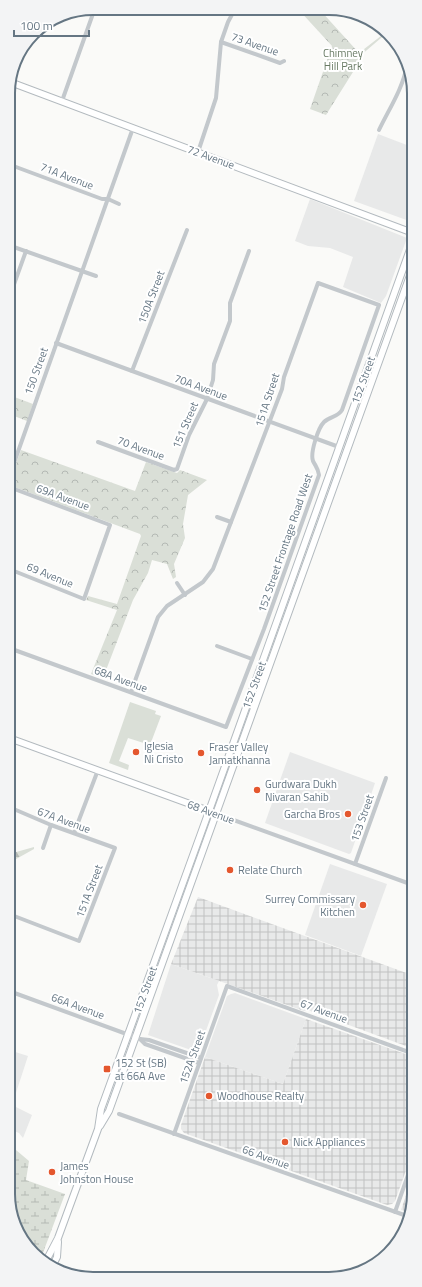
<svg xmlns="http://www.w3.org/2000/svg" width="422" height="1287" viewBox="0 0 422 1287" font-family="'Titillium Web',sans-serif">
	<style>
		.built { fill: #e8e9e9 }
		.industrial { fill: url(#industrial-grid) }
		.green { fill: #dadfd7 }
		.forest { fill: url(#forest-firs) }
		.wetland { fill: url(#wetland-marsh) }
		.park { fill: url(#park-crowns) }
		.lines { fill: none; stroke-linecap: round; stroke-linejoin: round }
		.secondary-casing { stroke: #b3babf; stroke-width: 8 }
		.street { stroke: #c3c8cc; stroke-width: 4 }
		.secondary { stroke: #fff; stroke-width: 6 }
		.poi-dot { fill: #e4572e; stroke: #fff; stroke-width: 1.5 }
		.labels { text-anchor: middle; stroke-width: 4; stroke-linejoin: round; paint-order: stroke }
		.street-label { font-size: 11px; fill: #657683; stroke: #fff }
		.park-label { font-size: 11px; fill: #687a64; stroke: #fff }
		.poi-label { font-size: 11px; fill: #657683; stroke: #fff; text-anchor: start }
		.rim { fill: none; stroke: #657683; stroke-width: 2 }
	</style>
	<defs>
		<pattern id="industrial-grid" width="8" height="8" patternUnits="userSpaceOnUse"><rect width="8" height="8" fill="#e8e9e9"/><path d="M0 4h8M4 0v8" fill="none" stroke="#c0c1c2"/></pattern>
		<pattern id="forest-firs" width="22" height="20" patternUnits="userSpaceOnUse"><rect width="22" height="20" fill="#dadfd7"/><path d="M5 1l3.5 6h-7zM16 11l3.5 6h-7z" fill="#b4b9b4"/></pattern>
		<pattern id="wetland-marsh" width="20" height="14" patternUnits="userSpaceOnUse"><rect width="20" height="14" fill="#dadfd7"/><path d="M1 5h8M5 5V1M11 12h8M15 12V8" fill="none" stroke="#b4b9b4"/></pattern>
		<pattern id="park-crowns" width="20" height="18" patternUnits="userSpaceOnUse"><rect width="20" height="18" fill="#dadfd7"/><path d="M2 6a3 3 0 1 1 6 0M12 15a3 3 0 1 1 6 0" fill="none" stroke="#b4b9b4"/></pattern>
	</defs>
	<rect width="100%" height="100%" fill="#fafaf8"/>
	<g class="built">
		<path d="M378 134 412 147V222L354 201Z"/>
		<path d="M310 199 407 238 386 296 381 303 343 287 353 257 330 248 308 246 295 241Z"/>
		<path d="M290 752 375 783 351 853 349 854 265 823Z"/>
		<path d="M330 864 387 884 361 956 305 935Z"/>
		<path d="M171 964 219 981 217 985 219 995 200 1047 197 1050H191L148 1035Z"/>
		<path d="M235 993 306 1019 283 1084 205 1057 227 996 231 994Z"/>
		<path d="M9 1002 16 1004 9 1022Z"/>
		<path d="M9 1050 28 1056 12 1105 32 1115 23 1138 19 1133 9 1129Z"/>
	</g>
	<g class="industrial">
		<path d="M198 897 412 975 414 972V1049L308 1010 304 1011 171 964Z"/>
		<path d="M306 1019 414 1057V1148L395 1201 392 1204 387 1205 184 1133 181 1129V1125L205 1057 283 1084Z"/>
		<path d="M414 1172V1199L408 1212 401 1210Z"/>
	</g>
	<path class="green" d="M130 702 156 711 155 714 161 716 150 745 128 738 119 761 129 765 128 770 109 763Z"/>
	<path class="forest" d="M34 847V849L9 863V854Z"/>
	<path class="wetland" d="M10 1131 16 1134V1150L29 1161 26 1180 65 1194 41 1258 33 1254 10 1210Z"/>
	<g class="park">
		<path d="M298 9 320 10 359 53 386 32H388L360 56 358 64 326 115 310 109 332 46Z"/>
		<path d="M9 395 33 404 27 421 9 414Z"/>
		<path d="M21 450 135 491 146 462 177 473 180 470 207 480 188 495 183 524 185 538 174 564 176 577 173 579 167 564 152 560 148 573 133 600 103 678 91 674 117 610 86 600 88 596 117 604 141 536 140 534 9 485V482Z"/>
	</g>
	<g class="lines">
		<g class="secondary-casing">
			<g id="secondary">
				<path d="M10 82 413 233"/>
				<path d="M9 738 212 812"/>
				<path d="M100 1126 109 1111 413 267"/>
				<path d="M46 1261 58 1238 98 1129 101 1109 209 811 413 241"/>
				<path d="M53 1265 57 1257 58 1242"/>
			</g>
		</g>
		<g class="street">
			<path d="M221 42 280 63 284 61"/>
			<path d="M62 101 95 8"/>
			<path d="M379 130C389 109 402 90 407 66"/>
			<path d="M198 152 216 98 221 42 228 22 235 9"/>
			<path d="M8 164 102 199H108L119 204"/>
			<path d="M8 245 96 276"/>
			<path d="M8 301 26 251"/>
			<path d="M56 343 339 447"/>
			<path d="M132 371 187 230"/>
			<path d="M98 442 174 470 177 469 189 435 207 399 213 380 214 364 230 321V303L249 251"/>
			<path d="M9 477 133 128"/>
			<path d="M9 487 110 525 84 599 9 569"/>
			<path d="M217 517 231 522"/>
			<path d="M177 583 185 595"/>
			<path d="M217 646 252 659"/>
			<path d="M9 648C81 674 154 701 226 727L264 629 319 475C318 468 316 467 313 461 310 453 318 428 324 422 329 417 338 417 342 410L379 305 318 283 284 377 282 389 213 569 203 582 167 606 158 617 131 692"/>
			<path d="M9 807 51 825 115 848 79 941 9 914"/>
			<path d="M217 814 413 885"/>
			<path d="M74 833 98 770"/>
			<path d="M43 848 51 825"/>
			<path d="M355 864 386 778"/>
			<path d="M9 991 132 1036 140 1039 149 1040 201 1058"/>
			<path d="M140 1039 145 1044 199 1063"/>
			<path d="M119 1114 407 1216"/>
			<path d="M174 1134 227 986 414 1054"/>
			<path d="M395 1212 414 1158"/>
		</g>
		<use href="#secondary" class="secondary"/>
	</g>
	<g class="poi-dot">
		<circle cx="136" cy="752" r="4"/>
		<circle cx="201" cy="753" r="4"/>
		<circle cx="257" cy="790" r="4"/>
		<circle cx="348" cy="814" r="4"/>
		<circle cx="230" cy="870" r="4"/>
		<circle cx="363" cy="905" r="4"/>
		<rect x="103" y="1065" width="8" height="8" rx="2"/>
		<circle cx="209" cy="1096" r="4"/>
		<circle cx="285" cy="1142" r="4"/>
		<circle cx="52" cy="1172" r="4"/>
	</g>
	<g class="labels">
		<g class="street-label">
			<text transform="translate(255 44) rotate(19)" y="4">73 Avenue</text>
			<text transform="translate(211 157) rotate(20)" y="4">72 Avenue</text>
			<text transform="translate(67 176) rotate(21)" y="4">71A Avenue</text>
			<text transform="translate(151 297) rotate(-69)" y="4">150A Street</text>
			<text transform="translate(36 371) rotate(-70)" y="4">150 Street</text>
			<text transform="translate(363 380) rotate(-70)" y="4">152 Street</text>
			<text transform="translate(201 387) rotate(20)" y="4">70A Avenue</text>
			<text transform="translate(267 400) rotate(-72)" y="4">151A Street</text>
			<text transform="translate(185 425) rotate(-67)" y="4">151 Street</text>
			<text transform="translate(141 448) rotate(20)" y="4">70 Avenue</text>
			<text transform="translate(63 497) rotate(20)" y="4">69A Avenue</text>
			<text transform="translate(285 543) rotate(-71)" y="4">152 Street Frontage Road West</text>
			<text transform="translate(50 575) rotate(22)" y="4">69 Avenue</text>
			<text transform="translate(121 679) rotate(20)" y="4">68A Avenue</text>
			<text transform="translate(254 685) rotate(-70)" y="4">152 Street</text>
			<text transform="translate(211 812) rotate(20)" y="4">68 Avenue</text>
			<text transform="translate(362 818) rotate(-71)" y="4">153 Street</text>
			<text transform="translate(64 820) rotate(20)" y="4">67A Avenue</text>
			<text transform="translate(89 891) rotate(-69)" y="4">151A Street</text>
			<text transform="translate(145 990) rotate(-70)" y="4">152 Street</text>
			<text transform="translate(78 1006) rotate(20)" y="4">66A Avenue</text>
			<text transform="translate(324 1011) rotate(20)" y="4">67 Avenue</text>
			<text transform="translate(192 1057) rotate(-70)" y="4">152A Street</text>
			<text transform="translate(266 1157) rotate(20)" y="4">66 Avenue</text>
		</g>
		<g class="park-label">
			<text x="343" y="57">Chimney<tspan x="343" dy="13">Hill Park</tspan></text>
		</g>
		<g class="poi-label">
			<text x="144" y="750">Iglesia<tspan x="144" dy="13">Ni Cristo</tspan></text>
			<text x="209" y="751">Fraser Valley<tspan x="209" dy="13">Jamatkhanna</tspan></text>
			<text x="265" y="788">Gurdwara Dukh<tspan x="265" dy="13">Nivaran Sahib</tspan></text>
			<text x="340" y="818" text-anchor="end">Garcha Bros</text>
			<text x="238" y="874">Relate Church</text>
			<text x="355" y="903" text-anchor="end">Surrey Commissary<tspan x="355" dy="13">Kitchen</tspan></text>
			<text x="115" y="1067">152 St (SB)<tspan x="115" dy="13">at 66A Ave</tspan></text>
			<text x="217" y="1100">Woodhouse Realty</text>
			<text x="293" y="1146">Nick Appliances</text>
			<text x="60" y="1170">James<tspan x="60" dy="13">Johnston House</tspan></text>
		</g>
	</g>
	<path d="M0 0H422V1287H0ZM93 15H329A78 78 0 0 1 407 93V1194A78 78 0 0 1 329 1272H93A78 78 0 0 1 15 1194V93A78 78 0 0 1 93 15Z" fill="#f3f4f5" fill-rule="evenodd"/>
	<path class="rim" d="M93 15H329A78 78 0 0 1 407 93V1194A78 78 0 0 1 329 1272H93A78 78 0 0 1 15 1194V93A78 78 0 0 1 93 15Z"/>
	<path d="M14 30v6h75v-6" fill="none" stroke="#657683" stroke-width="2"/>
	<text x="20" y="30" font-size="12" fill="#657683" stroke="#ffffff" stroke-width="3" paint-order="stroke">100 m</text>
</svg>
